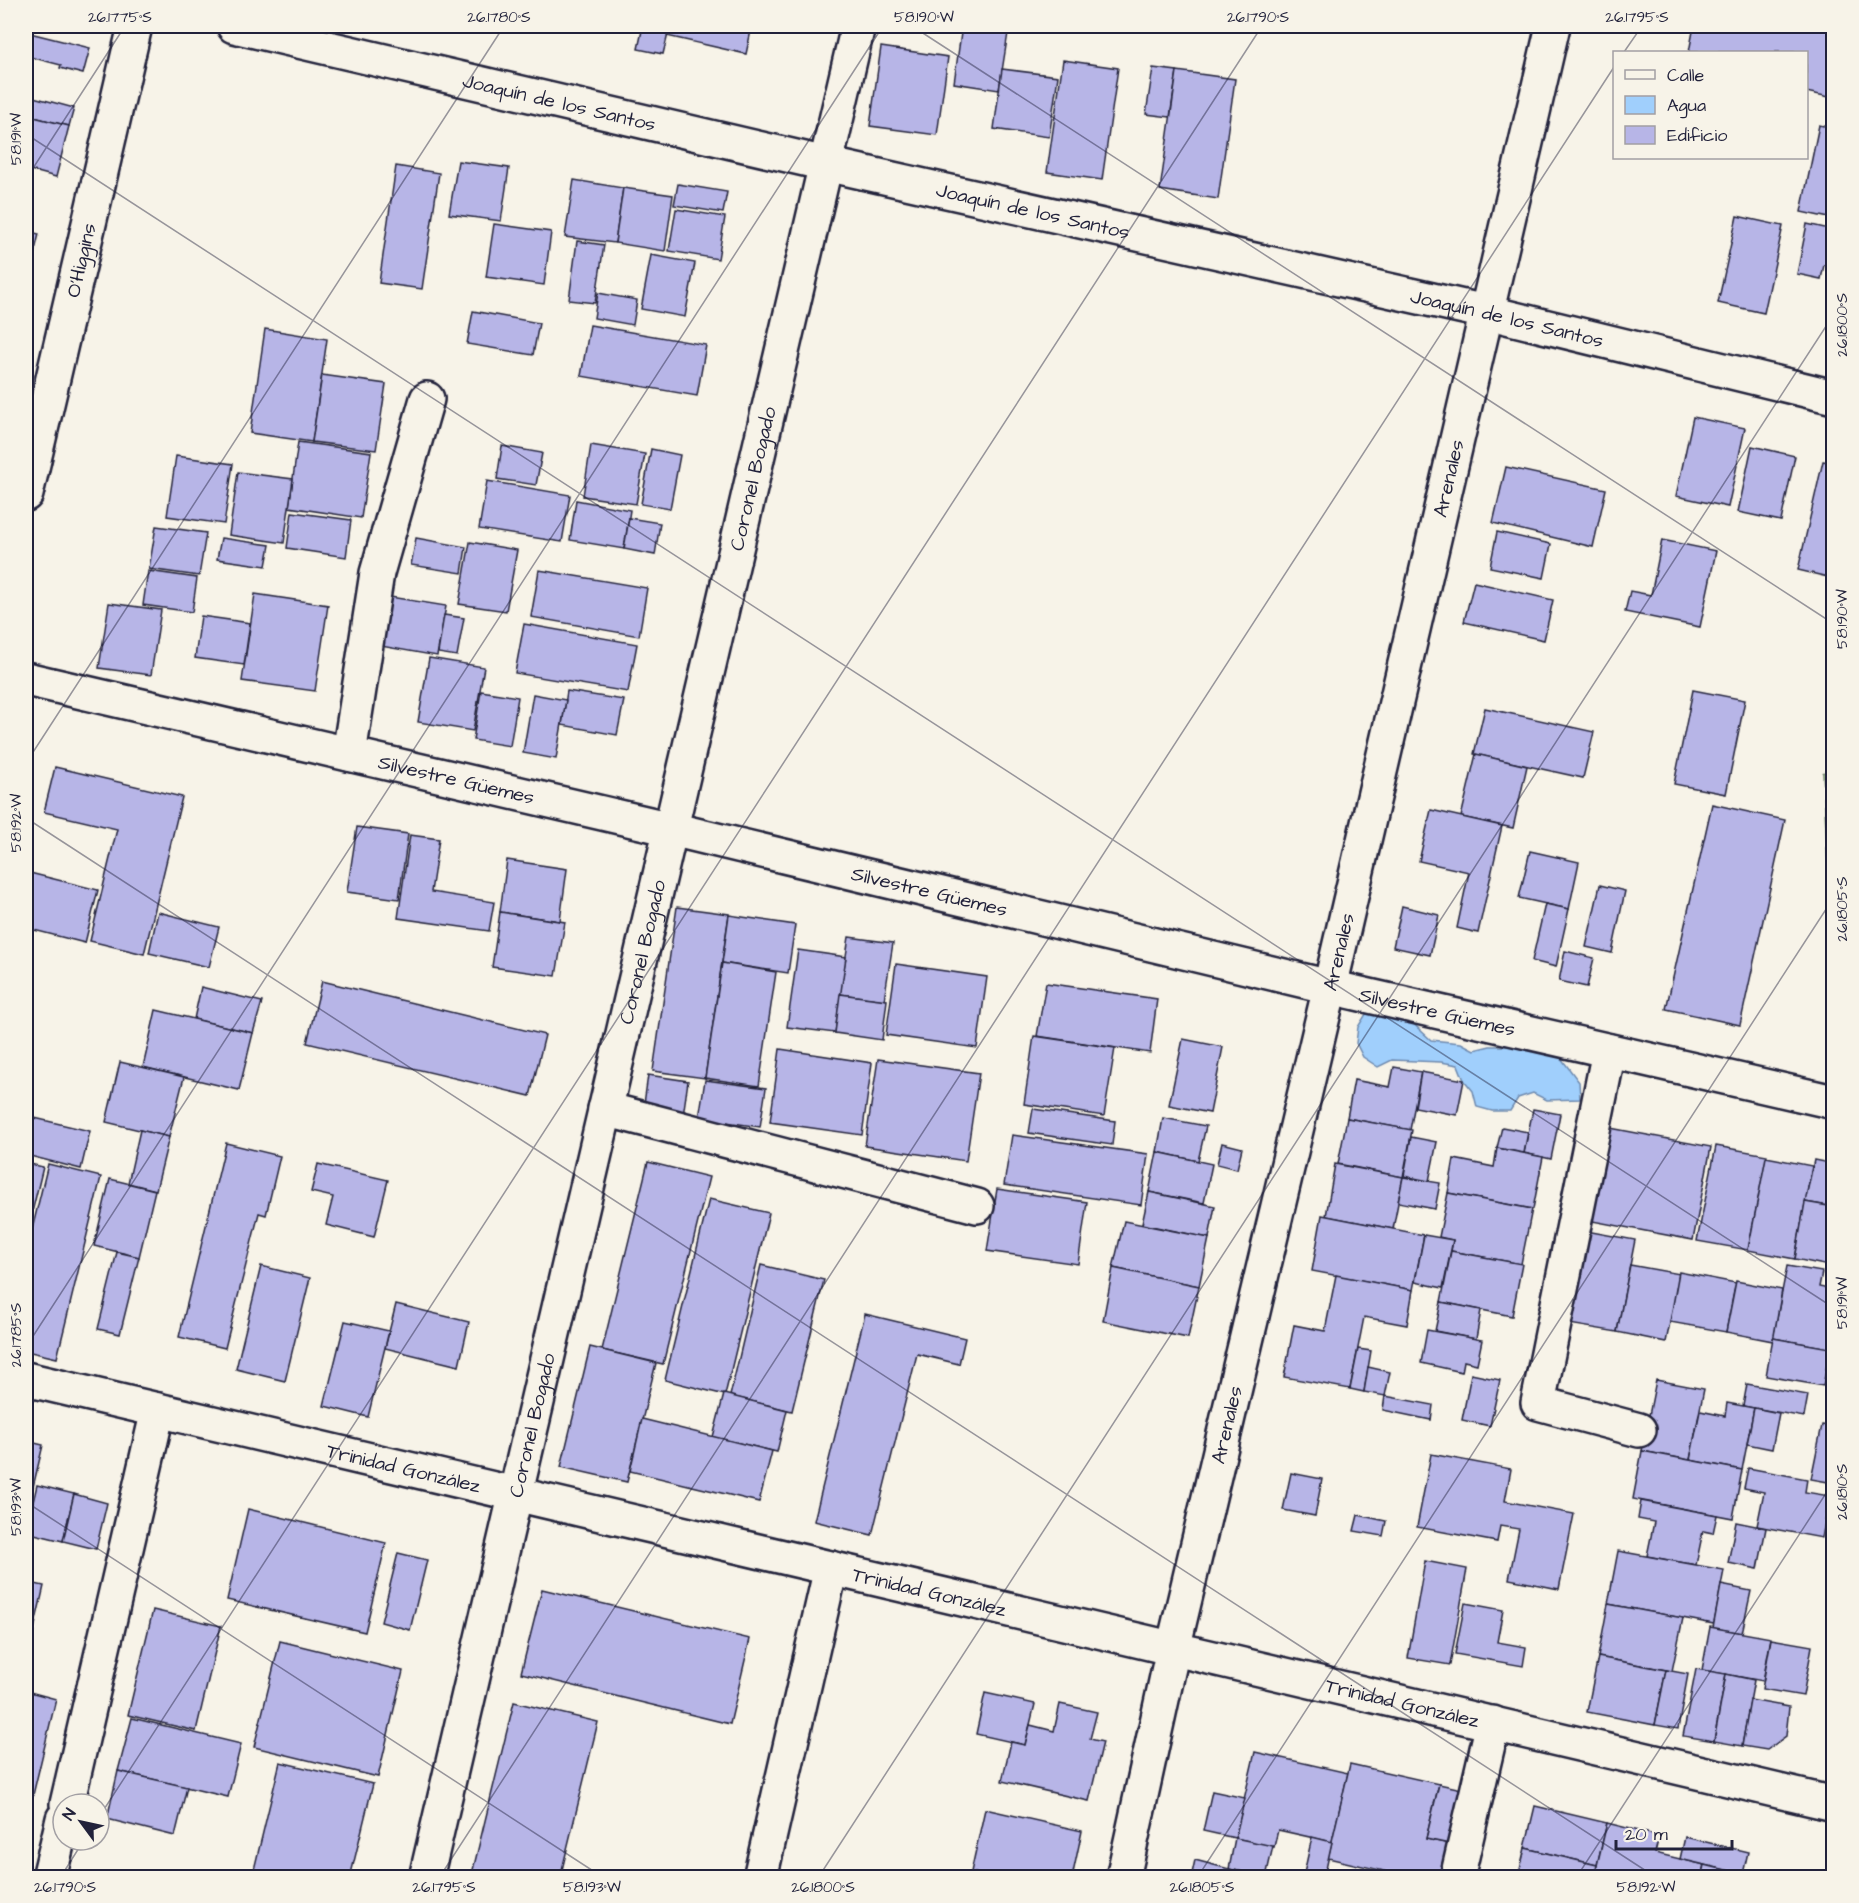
<svg xmlns="http://www.w3.org/2000/svg" width="1859" height="1903" viewBox="0 0 1859 1903" font-family="'Architects Daughter',sans-serif">
	<style>
		.green { fill: #b7df9b; stroke: #6c806b; stroke-width: 1.5 }
		.water { fill: #a0cffc; stroke: #6e8aaf; stroke-width: 1.5 }
		.building { fill: #b7b5e7; stroke: #22223b; stroke-width: 1.5 }
		.lines { fill: none; stroke-linecap: round; stroke-linejoin: round }
		.minor-casing { stroke: #22223b; stroke-width: 38 }
		.minor { stroke: #f7f3e8; stroke-width: 33 }
		.ticks { fill: none; stroke: #22223b; stroke-width: 1.5; stroke-opacity: 0.45 }
		.labels { text-anchor: middle; stroke-width: 5; stroke-linejoin: round; paint-order: stroke }
		.street-label { font-size: 20px; fill: #22223b; stroke: #f7f3e8 }
		.neatline { fill: none; stroke: #22223b; stroke-width: 2 }
		.ticks-label { font-size: 15px; text-anchor: middle; fill: #22223b }
	</style>
	<rect width="100%" height="100%" fill="#f7f3e8"/>
	<filter id="ink" filterUnits="userSpaceOnUse"><feTurbulence type="fractalNoise" baseFrequency=".0167" numOctaves="2"/><feDisplacementMap in="SourceGraphic" scale="12" xChannelSelector="R" yChannelSelector="G"/><feConvolveMatrix kernelMatrix="1 2 1 2 8 2 1 2 1" color-interpolation-filters="sRGB"/></filter>
	<g filter="url(#ink)">
		<path class="green" d="M1833 765V883L1828 867 1823 773Z"/>
		<path class="water" d="M1380 1009 1408 1019 1431 1040 1461 1043 1474 1050 1490 1046H1552L1579 1082 1580 1099 1547 1100 1533 1093 1518 1098 1510 1111H1492L1477 1107 1473 1091 1464 1080 1458 1065 1441 1062 1392 1060 1378 1067 1363 1057 1356 1043 1358 1027 1366 1014Z"/>
		<g class="building">
			<path d="M643 26H670L663 54 638 49Z"/>
			<path d="M670 26H752L746 54 667 36Z"/>
			<path d="M962 26 1008 33 999 90 954 83Z"/>
			<path d="M1694 26H1834V98L1806 92V52H1689Z"/>
			<path d="M26 32 90 48 83 74 60 68 61 65 26 56Z"/>
			<path d="M881 47 948 57 937 135 870 126Z"/>
			<path d="M1063 60 1118 68 1102 180 1047 172Z"/>
			<path d="M1153 68 1177 71 1170 117 1146 114Z"/>
			<path d="M1002 69 1058 76 1049 137 994 129Z"/>
			<path d="M1177 71 1235 79 1218 199 1160 190Z"/>
			<path d="M26 95 74 108 69 126 26 115Z"/>
			<path d="M26 115 69 126 56 177 26 169Z"/>
			<path d="M1819 125 1834 128V219L1801 212Z"/>
			<path d="M458 161 509 168 501 221 449 214Z"/>
			<path d="M396 166 439 173 422 289 379 283Z"/>
			<path d="M574 180 623 188 615 243 565 237Z"/>
			<path d="M678 184 727 192 723 213 674 205Z"/>
			<path d="M623 188 673 195 665 251 615 243Z"/>
			<path d="M676 209 725 217 718 259 669 251Z"/>
			<path d="M1737 216 1783 226 1764 313 1718 303Z"/>
			<path d="M494 224 551 232 544 285 486 277Z"/>
			<path d="M1807 224 1834 230V267L1824 265 1821 279 1797 274Z"/>
			<path d="M26 231 39 234 31 267 26 266Z"/>
			<path d="M577 241 604 245 595 303 569 300Z"/>
			<path d="M651 255 695 263 685 317 641 309Z"/>
			<path d="M598 293 637 300 633 325 594 318Z"/>
			<path d="M473 311 539 323 533 355 467 344Z"/>
			<path d="M590 325 706 345 697 396 581 376Z"/>
			<path d="M265 329 327 339 312 442 250 433Z"/>
			<path d="M322 375 386 384 376 450 312 442Z"/>
			<path d="M1693 417 1745 428 1728 507 1676 496Z"/>
			<path d="M298 442 371 452 361 518 289 507Z"/>
			<path d="M591 445 645 454 636 504 583 496Z"/>
			<path d="M502 446 542 453 536 485 497 479Z"/>
			<path d="M1752 446 1795 456 1781 521 1738 512Z"/>
			<path d="M651 449 680 455 670 509 641 504Z"/>
			<path d="M176 456 233 464 224 524 167 516Z"/>
			<path d="M1823 461 1834 463V550L1828 577 1798 570Z"/>
			<path d="M1506 467 1606 489 1593 547 1493 523Z"/>
			<path d="M238 472 293 479 284 543 229 535Z"/>
			<path d="M487 481 570 495 562 542 479 529Z"/>
			<path d="M576 500 630 510 624 549 570 540Z"/>
			<path d="M292 512 351 520 346 557 287 548Z"/>
			<path d="M629 518 660 523 655 555 624 549Z"/>
			<path d="M156 526 206 533 199 576 149 569Z"/>
			<path d="M1497 532 1551 544 1544 578 1490 567Z"/>
			<path d="M221 538 270 545 266 566 217 559Z"/>
			<path d="M416 538 466 547 462 573 411 565Z"/>
			<path d="M1662 540 1716 551 1700 627 1625 612 1630 591 1651 595Z"/>
			<path d="M470 542 517 550 506 611 459 604Z"/>
			<path d="M539 570 647 588 639 636 531 617Z"/>
			<path d="M148 571 197 578 192 612 143 605Z"/>
			<path d="M1474 582 1553 600 1544 640 1464 622Z"/>
			<path d="M255 594 328 605 315 691 242 681Z"/>
			<path d="M384 596 446 606 437 656 375 645Z"/>
			<path d="M109 603 161 610 151 675 99 668Z"/>
			<path d="M444 615 464 618 457 656 438 653Z"/>
			<path d="M201 616 250 623 244 665 195 658Z"/>
			<path d="M524 624 637 644 628 692 515 673Z"/>
			<path d="M429 658 484 667 473 731 418 722Z"/>
			<path d="M1693 690 1745 700 1726 794 1674 784Z"/>
			<path d="M481 691 518 697 510 746 473 740Z"/>
			<path d="M567 691 624 700 617 735 562 725Z"/>
			<path d="M533 694 566 700 556 759 523 753Z"/>
			<path d="M1485 708 1594 732 1583 778 1474 754Z"/>
			<path d="M1476 754 1527 766 1513 828 1461 817Z"/>
			<path d="M55 767 182 797 144 954 90 941 117 829 44 812Z"/>
			<path d="M1712 804 1785 820 1740 1025 1666 1009Z"/>
			<path d="M1431 810 1502 826 1478 933 1457 928 1469 872 1419 861Z"/>
			<path d="M357 827 408 834 399 899 347 892Z"/>
			<path d="M410 835 439 839 431 892 494 902 489 931 398 918Z"/>
			<path d="M1530 851 1579 862 1569 909 1519 898Z"/>
			<path d="M507 860 567 869 560 921 500 912Z"/>
			<path d="M26 872 98 890 85 943 26 928Z"/>
			<path d="M1600 885 1625 891 1612 953 1586 947Z"/>
			<path d="M1545 904 1569 909 1556 967 1532 961Z"/>
			<path d="M1402 906 1439 915 1430 955 1393 947Z"/>
			<path d="M677 907 729 914 705 1078 653 1071Z"/>
			<path d="M158 912 219 927 209 967 149 953Z"/>
			<path d="M500 912 565 922 556 976 492 967Z"/>
			<path d="M729 915 795 925 788 973 722 963Z"/>
			<path d="M849 937 893 943 884 1000 840 994Z"/>
			<path d="M798 950 846 957 835 1033 787 1027Z"/>
			<path d="M1565 951 1594 958 1587 987 1559 981Z"/>
			<path d="M722 963 776 972 759 1086 705 1078Z"/>
			<path d="M896 964 987 977 977 1048 886 1035Z"/>
			<path d="M322 981 545 1035 530 1096 307 1043Z"/>
			<path d="M1046 983 1157 999 1150 1053 1037 1036Z"/>
			<path d="M201 987 262 1002 253 1033 194 1019Z"/>
			<path d="M840 994 887 1000 882 1040 835 1033Z"/>
			<path d="M156 1010 253 1033 239 1090 143 1067Z"/>
			<path d="M1034 1036 1115 1048 1104 1116 1024 1104Z"/>
			<path d="M1183 1039 1223 1047 1210 1113 1169 1105Z"/>
			<path d="M780 1049 872 1063 862 1135 770 1122Z"/>
			<path d="M878 1059 979 1073 966 1161 865 1146Z"/>
			<path d="M120 1062 184 1077 169 1137 106 1122Z"/>
			<path d="M1394 1067 1421 1072 1410 1130 1347 1118 1354 1080 1390 1087Z"/>
			<path d="M1421 1072 1464 1080 1457 1115 1415 1107Z"/>
			<path d="M648 1075 688 1081 683 1116 643 1111Z"/>
			<path d="M705 1080 766 1088 760 1127 699 1118Z"/>
			<path d="M1033 1109 1115 1121 1112 1145 1029 1133Z"/>
			<path d="M1533 1109 1560 1114 1551 1159 1524 1153Z"/>
			<path d="M26 1116 90 1131 81 1169 26 1155Z"/>
			<path d="M1163 1118 1206 1126 1198 1161 1157 1152Z"/>
			<path d="M1347 1118 1412 1130 1403 1177 1338 1164Z"/>
			<path d="M1502 1127 1528 1132 1524 1153 1497 1148Z"/>
			<path d="M1605 1127 1711 1147 1693 1240 1587 1220Z"/>
			<path d="M140 1130 169 1137 156 1190 128 1183Z"/>
			<path d="M1012 1135 1148 1154 1141 1205 1004 1185Z"/>
			<path d="M1411 1137 1437 1142 1429 1181 1404 1176Z"/>
			<path d="M226 1143 280 1156 266 1215 259 1213 225 1348 179 1337Z"/>
			<path d="M1222 1143 1242 1148 1237 1169 1217 1164Z"/>
			<path d="M1716 1146 1767 1155 1748 1250 1697 1241Z"/>
			<path d="M1497 1148 1543 1157 1533 1209 1448 1193 1454 1159 1494 1167Z"/>
			<path d="M1157 1152 1212 1164 1204 1203 1149 1192Z"/>
			<path d="M1766 1157 1812 1166 1795 1259 1748 1250Z"/>
			<path d="M1814 1160 1834 1164V1207L1805 1202Z"/>
			<path d="M648 1162 709 1177 663 1364 602 1350Z"/>
			<path d="M26 1163 43 1167 26 1237Z"/>
			<path d="M48 1164 101 1177 57 1358 26 1351V1254Z"/>
			<path d="M318 1164 388 1180 374 1237 326 1225 333 1197 311 1192Z"/>
			<path d="M1335 1164 1403 1177 1393 1229 1326 1216Z"/>
			<path d="M1403 1177 1440 1183 1435 1209 1398 1202Z"/>
			<path d="M110 1179 155 1190 139 1257 94 1246Z"/>
			<path d="M997 1189 1087 1202 1078 1264 987 1251Z"/>
			<path d="M1149 1192 1215 1206 1209 1238 1142 1224Z"/>
			<path d="M1448 1193 1532 1209 1521 1264 1451 1251 1453 1240 1439 1237Z"/>
			<path d="M709 1199 769 1213 725 1395 665 1380Z"/>
			<path d="M1805 1202 1834 1207V1267L1795 1259Z"/>
			<path d="M1322 1215 1424 1235 1413 1290 1312 1271Z"/>
			<path d="M1124 1221 1209 1238 1199 1286 1113 1268Z"/>
			<path d="M1581 1230 1635 1240 1617 1332 1563 1323Z"/>
			<path d="M1424 1235 1453 1240 1443 1288 1415 1282Z"/>
			<path d="M1451 1251 1522 1264 1512 1316 1441 1302Z"/>
			<path d="M117 1252 139 1257 120 1334 98 1329Z"/>
			<path d="M761 1265 824 1280 792 1411 730 1396Z"/>
			<path d="M1630 1265 1680 1274 1666 1342 1617 1332Z"/>
			<path d="M261 1266 310 1278 285 1381 236 1369Z"/>
			<path d="M1787 1266 1822 1272 1819 1287 1834 1290V1349L1773 1338Z"/>
			<path d="M1113 1268 1199 1286 1188 1338 1103 1321Z"/>
			<path d="M1679 1272 1736 1283 1726 1332 1670 1322Z"/>
			<path d="M1336 1275 1413 1290 1407 1325 1364 1317 1350 1389 1284 1377 1294 1325 1325 1331Z"/>
			<path d="M1736 1281 1782 1290 1773 1341 1726 1332Z"/>
			<path d="M1441 1302 1481 1310 1476 1339 1435 1331Z"/>
			<path d="M396 1304 469 1322 459 1366 385 1348Z"/>
			<path d="M865 1314 965 1338 959 1364 917 1354 872 1535 814 1521Z"/>
			<path d="M345 1321 389 1331 368 1417 324 1406Z"/>
			<path d="M1427 1330 1482 1340 1477 1364 1464 1361 1462 1372 1421 1363Z"/>
			<path d="M1773 1338 1830 1348 1823 1386 1766 1376Z"/>
			<path d="M590 1347 656 1363 627 1482 561 1467Z"/>
			<path d="M1358 1349 1371 1351 1364 1392 1350 1389Z"/>
			<path d="M1368 1367 1390 1372 1385 1396 1364 1392Z"/>
			<path d="M1471 1374 1500 1380 1490 1426 1462 1420Z"/>
			<path d="M1656 1380 1704 1389 1690 1460 1642 1451Z"/>
			<path d="M1747 1384 1808 1395 1804 1417 1743 1406Z"/>
			<path d="M724 1394 787 1410 777 1452 713 1437Z"/>
			<path d="M1385 1396 1433 1405 1431 1420 1383 1410Z"/>
			<path d="M1727 1403 1754 1408 1742 1470 1690 1460 1700 1411 1725 1416Z"/>
			<path d="M1754 1408 1779 1413 1772 1449 1747 1444Z"/>
			<path d="M642 1419 772 1451 759 1502 630 1471Z"/>
			<path d="M1822 1425 1834 1427V1483L1811 1479Z"/>
			<path d="M26 1441 43 1445 33 1487 26 1485Z"/>
			<path d="M1642 1451 1742 1470 1733 1518 1633 1499Z"/>
			<path d="M1431 1454 1511 1469 1505 1501 1574 1514 1559 1589 1509 1579 1519 1529 1500 1526 1497 1542 1417 1527Z"/>
			<path d="M1748 1468 1807 1479 1805 1492 1830 1496 1822 1538 1757 1526 1764 1492 1744 1488Z"/>
			<path d="M1291 1473 1322 1479 1315 1516 1283 1510Z"/>
			<path d="M37 1485 74 1494 63 1541 26 1532Z"/>
			<path d="M74 1494 107 1503 96 1549 63 1541Z"/>
			<path d="M1641 1501 1717 1515 1713 1533 1703 1531 1696 1565 1647 1556 1654 1522 1638 1519Z"/>
			<path d="M248 1509 386 1543 365 1632 227 1600Z"/>
			<path d="M1358 1515 1386 1521 1383 1536 1354 1531Z"/>
			<path d="M1736 1522 1766 1528 1758 1569 1728 1563Z"/>
			<path d="M1618 1551 1724 1570 1714 1624 1608 1604Z"/>
			<path d="M398 1553 427 1560 410 1630 381 1622Z"/>
			<path d="M1425 1561 1467 1569 1450 1665 1408 1658Z"/>
			<path d="M26 1582 44 1586 26 1664Z"/>
			<path d="M1721 1585 1751 1591 1742 1633 1713 1628Z"/>
			<path d="M542 1589 750 1639 730 1724 521 1673Z"/>
			<path d="M1465 1603 1503 1610 1497 1642 1526 1647 1523 1666 1455 1654Z"/>
			<path d="M1608 1604 1683 1618 1672 1671 1598 1657Z"/>
			<path d="M153 1610 221 1626 196 1731 128 1715Z"/>
			<path d="M1710 1627 1771 1638 1763 1681 1702 1670Z"/>
			<path d="M1771 1639 1812 1646 1803 1696 1762 1689Z"/>
			<path d="M280 1641 403 1671 378 1777 254 1747Z"/>
			<path d="M1598 1657 1666 1670 1655 1725 1587 1712Z"/>
			<path d="M1696 1669 1726 1674 1714 1741 1683 1736Z"/>
			<path d="M1666 1670 1688 1674 1678 1729 1655 1725Z"/>
			<path d="M1726 1674 1754 1680 1742 1746 1714 1741Z"/>
			<path d="M26 1691 56 1699 26 1824Z"/>
			<path d="M985 1693 1035 1704 1025 1745 976 1734Z"/>
			<path d="M1750 1700 1789 1707 1786 1736 1767 1750 1742 1746Z"/>
			<path d="M514 1702 598 1722 560 1878H471Z"/>
			<path d="M1060 1704 1097 1712 1090 1739 1103 1742 1089 1801 1002 1781 1011 1742 1025 1745 1030 1725 1054 1731Z"/>
			<path d="M132 1718 241 1744 228 1797 118 1771Z"/>
			<path d="M1255 1752 1348 1773 1332 1842 1278 1830 1274 1847 1235 1838Z"/>
			<path d="M280 1762 373 1784 350 1878H252Z"/>
			<path d="M1350 1764 1439 1784 1426 1839 1459 1846 1452 1878H1414L1328 1858Z"/>
			<path d="M118 1771 187 1787 175 1836 107 1819Z"/>
			<path d="M1439 1784 1471 1791 1459 1846 1426 1839Z"/>
			<path d="M1212 1791 1245 1798 1235 1838 1203 1831Z"/>
			<path d="M1535 1806 1607 1823 1597 1865 1525 1848Z"/>
			<path d="M985 1809 1082 1831 1072 1878H994L971 1872Z"/>
			<path d="M1607 1823 1659 1836 1655 1853 1705 1865 1702 1878H1594Z"/>
			<path d="M1312 1837 1332 1842 1324 1878H1303Z"/>
			<path d="M1685 1837 1748 1852 1743 1874 1680 1859Z"/>
			<path d="M1235 1838 1273 1846 1266 1877 1229 1869Z"/>
			<path d="M1525 1848 1597 1865 1594 1878 1549 1876 1548 1878H1518Z"/>
			<path d="M1195 1860 1229 1869 1271 1878H1191Z"/>
			<path d="M1705 1865 1729 1871 1727 1878H1702Z"/>
			<path d="M1729 1871 1743 1874 1757 1878H1727Z"/>
		</g>
		<g class="lines">
			<g class="minor-casing">
				<g id="minor">
					<path id="s1" d="M234 26 826 164 1486 312 1834 397"/>
					<path id="s2" d="M26 494 135 26"/>
					<path id="s3" d="M26 679 671 829 1330 987 1834 1102"/>
					<path d="M349 754 377 573 427 399"/>
					<path d="M1609 1051 1538 1403 1639 1430"/>
					<path d="M605 1109 977 1206"/>
					<path id="s4" d="M26 1379 1834 1804"/>
					<path d="M67 1804 158 1410"/>
					<path d="M49 1878 63 1819"/>
					<path id="s5" d="M426 1878 858 26"/>
					<path d="M760 1878 831 1568"/>
					<path id="s6" d="M1123 1878 1173 1649 1330 987 1553 26"/>
					<path d="M1457 1878 1493 1723"/>
				</g>
			</g>
			<use href="#minor" class="minor"/>
		</g>
	</g>
	<path class="ticks" d="M912 26 1834 624M1624 52 1642 26M26 134 1834 1308M26 179 125 26M26 763 504 26M26 818 1657 1878M26 1347 883 26M26 1502 604 1878M99 1817 1262 26M60 1878 84 1840M439 1878 1614 67M818 1878 1834 314M1197 1878 1834 897M1576 1878 1834 1481"/>
	<g class="labels">
		<g class="street-label">
			<text dy="7" stroke="none"><textPath href="#s1" startOffset="334">Joaquín de los Santos</textPath></text>
			<text dy="7" stroke="none"><textPath href="#s1" startOffset="820">Joaquín de los Santos</textPath></text>
			<text dy="7" stroke="none"><textPath href="#s2" startOffset="240">O'Higgins</textPath></text>
			<text dy="7" stroke="none"><textPath href="#s1" startOffset="1306">Joaquín de los Santos</textPath></text>
			<text dy="7" stroke="none"><textPath href="#s5" startOffset="1437">Coronel Bogado</textPath></text>
			<text dy="7" stroke="none"><textPath href="#s6" startOffset="1437">Arenales</textPath></text>
			<text dy="7" stroke="none"><textPath href="#s3" startOffset="442">Silvestre Güemes</textPath></text>
			<text dy="7" stroke="none"><textPath href="#s3" startOffset="928">Silvestre Güemes</textPath></text>
			<text dy="7" stroke="none"><textPath href="#s6" startOffset="951">Arenales</textPath></text>
			<text dy="7" stroke="none"><textPath href="#s5" startOffset="951">Coronel Bogado</textPath></text>
			<text dy="7" stroke="none"><textPath href="#s3" startOffset="1450">Silvestre Güemes</textPath></text>
			<text dy="7" stroke="none"><textPath href="#s6" startOffset="465">Arenales</textPath></text>
			<text dy="7" stroke="none"><textPath href="#s5" startOffset="465">Coronel Bogado</textPath></text>
			<text dy="7" stroke="none"><textPath href="#s4" startOffset="388">Trinidad González</textPath></text>
			<text dy="7" stroke="none"><textPath href="#s4" startOffset="928">Trinidad González</textPath></text>
			<text dy="7" stroke="none"><textPath href="#s4" startOffset="1414">Trinidad González</textPath></text>
		</g>
	</g>
	<rect width="1859" height="1903" fill="none" stroke="#f7f3e8" stroke-width="66"/>
	<rect x="1613" y="51" width="195" height="108" fill="#f7f3e8" stroke="#a29fa3" stroke-width="1.5"/>
	<rect x="1625" y="70" width="30" height="9" fill="#f7f3e8" stroke="#a29fa3" stroke-width="1.5"/>
	<text x="1667" y="81" font-size="18" fill="#22223b">Calle</text>
	<rect x="1625" y="96" width="30" height="18" fill="#a0cffc" stroke="#a29fa3" stroke-width="1.5"/>
	<text x="1667" y="111" font-size="18" fill="#22223b">Agua</text>
	<rect x="1625" y="126" width="30" height="18" fill="#b7b5e7" stroke="#a29fa3" stroke-width="1.5"/>
	<text x="1667" y="141" font-size="18" fill="#22223b">Edificio</text>
	<g transform="translate(81 1822) rotate(303)"><circle r="28" fill="#f7f3e8" stroke="#a29fa3" stroke-width="1.5"/>
	<path d="M0-4.5L10 22L0 15L-10 22Z" fill="#22223b"/>
	<text y="-9" font-size="16" font-weight="bold" text-anchor="middle" fill="#22223b">N</text>
	</g>
	<path d="M1616 1840v9h116v-9" fill="none" stroke="#22223b" stroke-width="3"/>
	<text x="1625" y="1840" font-size="18" fill="#22223b" stroke="#f7f3e8" stroke-width="4.5" paint-order="stroke">20 m</text>
	<rect x="33" y="33" width="1793" height="1837" class="neatline"/>
	<g class="ticks-label">
		<text x="120" y="22">26.1775°S</text>
		<text x="499" y="22">26.1780°S</text>
		<text x="924" y="22">58.190°W</text>
		<text x="1258" y="22">26.1790°S</text>
		<text x="1637" y="22">26.1795°S</text>
		<text transform="translate(16 139) rotate(-90)" y="5">58.191°W</text>
		<text transform="translate(1842 325) rotate(-90)" y="5">26.1800°S</text>
		<text transform="translate(1842 619) rotate(-90)" y="5">58.190°W</text>
		<text transform="translate(16 823) rotate(-90)" y="5">58.192°W</text>
		<text transform="translate(1842 909) rotate(-90)" y="5">26.1805°S</text>
		<text transform="translate(1842 1303) rotate(-90)" y="5">58.191°W</text>
		<text transform="translate(16 1335) rotate(-90)" y="5">26.1785°S</text>
		<text transform="translate(1842 1492) rotate(-90)" y="5">26.1810°S</text>
		<text transform="translate(16 1507) rotate(-90)" y="5">58.193°W</text>
		<text x="65" y="1892">26.1790°S</text>
		<text x="444" y="1892">26.1795°S</text>
		<text x="592" y="1892">58.193°W</text>
		<text x="823" y="1892">26.1800°S</text>
		<text x="1202" y="1892">26.1805°S</text>
		<text x="1646" y="1892">58.192°W</text>
	</g>
</svg>
